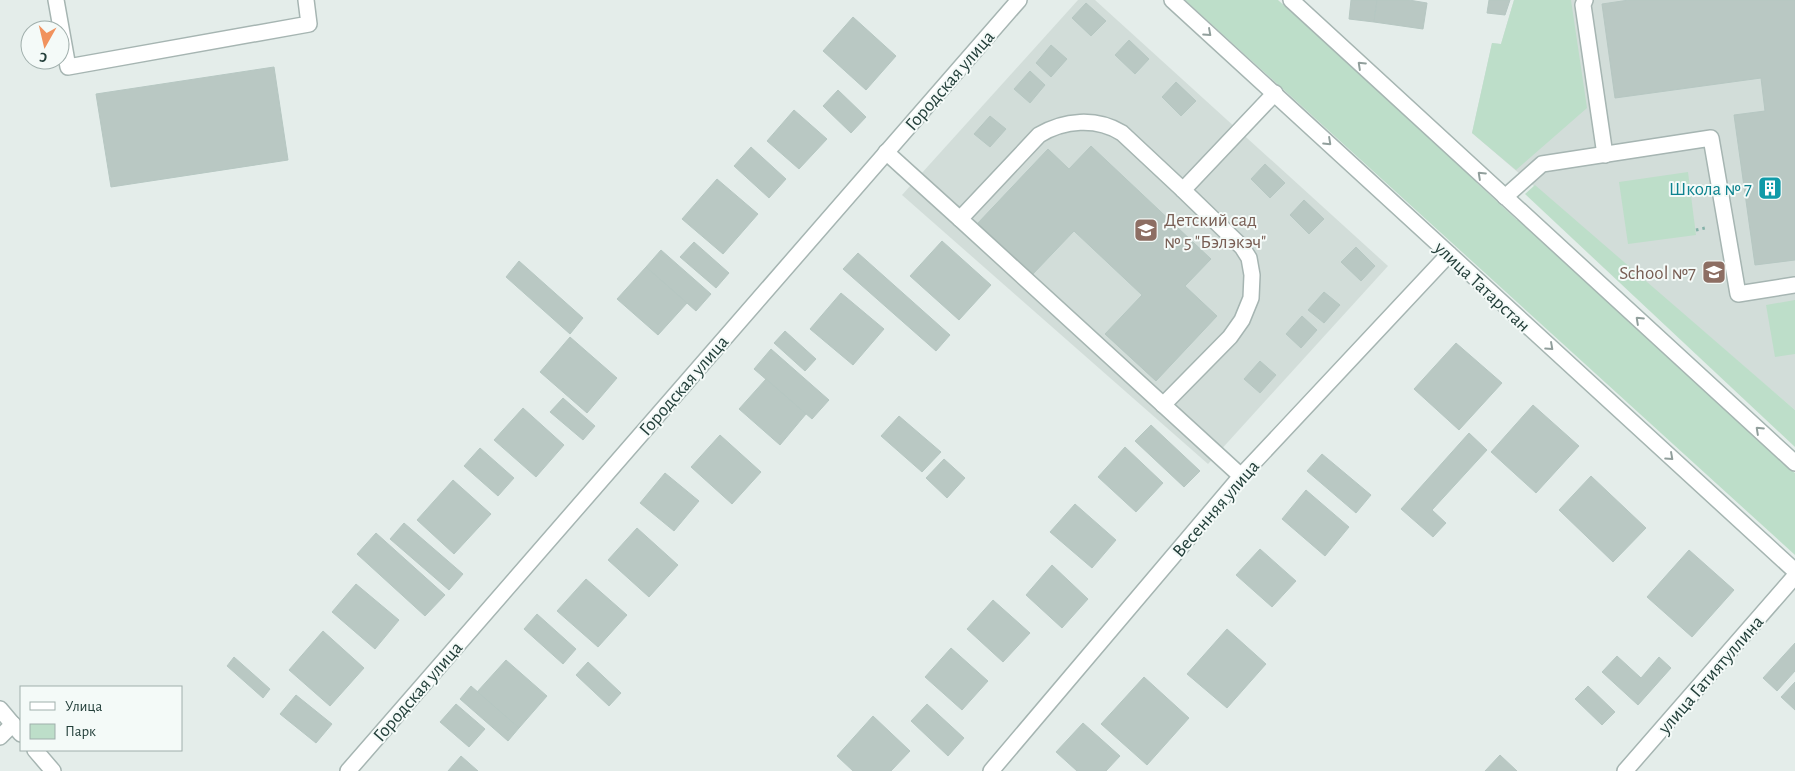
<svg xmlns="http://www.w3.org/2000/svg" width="1795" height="771" viewBox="0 0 1795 771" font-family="'Alegreya Sans',sans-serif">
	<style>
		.built { fill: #d2ddd9 }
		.green { fill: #bddec9 }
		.building { fill: #b9c8c3; stroke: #b6c7c2 }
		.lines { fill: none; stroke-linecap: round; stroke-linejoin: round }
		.service-casing { stroke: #a6b5b2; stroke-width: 18 }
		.minor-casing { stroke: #a6b5b2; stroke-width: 18 }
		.path { stroke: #84b1a8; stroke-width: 3; stroke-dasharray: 2.5 4; stroke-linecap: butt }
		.service { stroke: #fff; stroke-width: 15 }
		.minor { stroke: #fff; stroke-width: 15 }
		.oneway { stroke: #919f9c }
		.labels { text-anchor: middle; stroke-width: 4; stroke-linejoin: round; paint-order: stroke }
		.street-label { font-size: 19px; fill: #233f3a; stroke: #f4faf8 }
		.culture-label { font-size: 19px; fill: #0d838f; stroke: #f4faf8; text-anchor: end }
		.education-label { font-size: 19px; fill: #785e54; stroke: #f4faf8; text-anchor: start }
	</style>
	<rect width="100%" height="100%" fill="#e4edea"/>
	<g class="built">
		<path d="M1078 0H1095L1388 266 1208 464 902 195Z"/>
		<path d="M1514 0H1795V410L1472 133 1492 43 1501 44Z"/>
	</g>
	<g class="green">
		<path d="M1185 0H1278L1473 177 1477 183 1517 220H1520L1531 230 1795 473V555Z"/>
		<path d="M1514 0H1571L1587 108 1516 170 1472 133 1492 43 1501 44Z"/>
		<path d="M1688 172 1696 235 1628 244 1619 182Z"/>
		<path d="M1535 185 1795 410V447L1525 194Z"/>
		<path d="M1795 300V354L1775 357 1766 305Z"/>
	</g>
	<g class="building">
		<path d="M1351 0H1377L1374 22 1349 19Z"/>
		<path d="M1377 0H1409L1427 3 1423 29 1374 22Z"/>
		<path d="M1489 0H1510L1505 15 1487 13Z"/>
		<path d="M1629 0H1795V260L1755 265 1734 115 1765 111 1761 78 1615 98 1602 4Z"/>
		<path d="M1086 3 1106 21 1091 36 1072 18Z"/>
		<path d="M853 17 896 56 866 90 823 51Z"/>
		<path d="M1129 40 1149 59 1135 74 1115 55Z"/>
		<path d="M1051 45 1067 59 1051 77 1036 63Z"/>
		<path d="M274 67 288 160 111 187 96 94Z"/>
		<path d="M1030 71 1045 85 1030 103 1014 89Z"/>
		<path d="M1176 82 1196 101 1181 116 1162 97Z"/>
		<path d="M838 90 866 117 851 133 823 106Z"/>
		<path d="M794 110 827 139 799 169 767 141Z"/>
		<path d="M990 116 1006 129 990 147 974 134Z"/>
		<path d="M1091 146 1211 259 1185 286 1217 316 1156 381 1105 334 1142 295 1074 231 1032 275 977 224 1048 149 1069 169Z"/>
		<path d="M751 147 786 179 769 198 734 166Z"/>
		<path d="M1265 164 1285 183 1270 198 1251 179Z"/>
		<path d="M717 179 758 214 723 254 682 219Z"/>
		<path d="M1304 200 1324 219 1309 234 1290 215Z"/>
		<path d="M942 241 991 285 959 320 910 276Z"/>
		<path d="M694 242 729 273 716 288 680 257Z"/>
		<path d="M1356 247 1375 266 1361 281 1341 262Z"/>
		<path d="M661 250 711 294 696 311 646 267Z"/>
		<path d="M858 253 950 335 936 351 843 269Z"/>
		<path d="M519 261 583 318 570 334 506 277Z"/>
		<path d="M646 267 687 303 658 335 617 299Z"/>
		<path d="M1324 292 1340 305 1324 323 1308 310Z"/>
		<path d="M841 293 884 329 853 365 810 329Z"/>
		<path d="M1302 316 1317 330 1301 348 1286 334Z"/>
		<path d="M785 331 816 359 805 371 774 343Z"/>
		<path d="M570 337 617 378 587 413 540 372Z"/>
		<path d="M1456 343 1502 383 1459 430 1414 389Z"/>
		<path d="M771 349 829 400 812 419 754 369Z"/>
		<path d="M1260 361 1276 375 1260 393 1244 379Z"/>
		<path d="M766 379 806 414 780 445 739 409Z"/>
		<path d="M563 398 595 426 583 440 550 412Z"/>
		<path d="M1533 405 1579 446 1536 493 1491 452Z"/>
		<path d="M523 408 564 445 536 477 494 440Z"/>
		<path d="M899 416 941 452 922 472 881 436Z"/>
		<path d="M1151 425 1200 471 1184 487 1135 441Z"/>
		<path d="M1469 433 1487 450 1432 510 1446 523 1433 537 1401 509Z"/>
		<path d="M720 435 761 472 732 504 691 467Z"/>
		<path d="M1125 447 1163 483 1136 512 1098 477Z"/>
		<path d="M480 448 514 478 498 496 464 466Z"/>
		<path d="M1322 454 1371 495 1356 513 1307 471Z"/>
		<path d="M944 459 965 478 947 498 926 478Z"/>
		<path d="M665 473 699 501 674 531 640 503Z"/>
		<path d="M1591 476 1646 528 1613 562 1559 510Z"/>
		<path d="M453 480 491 514 454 554 417 520Z"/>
		<path d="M1306 490 1349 527 1325 556 1282 519Z"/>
		<path d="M1075 504 1116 540 1092 568 1050 532Z"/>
		<path d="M404 523 463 574 449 590 390 539Z"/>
		<path d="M637 528 678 565 649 597 608 560Z"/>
		<path d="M376 533 445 595 425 616 357 554Z"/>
		<path d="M1260 549 1296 581 1272 607 1236 575Z"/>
		<path d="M1689 550 1734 590 1692 637 1647 597Z"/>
		<path d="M1052 565 1088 599 1062 628 1026 595Z"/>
		<path d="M586 579 627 615 598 647 557 611Z"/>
		<path d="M356 584 399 620 375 649 332 612Z"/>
		<path d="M993 600 1030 633 1003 662 967 629Z"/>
		<path d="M537 614 576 649 563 664 524 629Z"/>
		<path d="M1227 629 1266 664 1227 708 1187 674Z"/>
		<path d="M323 631 364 668 330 706 289 670Z"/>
		<path d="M1795 643V671L1777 691 1763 678Z"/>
		<path d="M951 648 988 681 962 710 925 677Z"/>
		<path d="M1617 656 1641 678 1659 657 1671 668 1638 705 1602 672Z"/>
		<path d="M234 657 270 689 263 698 227 666Z"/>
		<path d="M506 660 547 696 519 728 477 692Z"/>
		<path d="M588 662 621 693 609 706 576 675Z"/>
		<path d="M1144 677 1189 718 1147 765 1101 724Z"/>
		<path d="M1795 682V710L1781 697Z"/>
		<path d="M471 686 519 728 508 741 460 699Z"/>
		<path d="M1588 686 1615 712 1602 725 1575 699Z"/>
		<path d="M296 695 332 724 316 743 280 714Z"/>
		<path d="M456 704 485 729 469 747 440 722Z"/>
		<path d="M927 704 964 738 948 756 911 721Z"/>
		<path d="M873 716 910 751 891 771H853L837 756Z"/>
		<path d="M1083 723 1120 756 1106 771H1077L1056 752Z"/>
		<path d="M1500 755 1517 771H1485Z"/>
		<path d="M461 756 478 771H448Z"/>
	</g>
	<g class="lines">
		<g class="service-casing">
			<g id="service">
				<path d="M56 0 68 67 309 24 306 0"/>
				<path d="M1585 0 1583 5 1605 155"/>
				<path d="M886 152 960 219"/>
				<path d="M1505 197 1542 164 1711 138 1738 294 1795 285"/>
				<path d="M1163 405 1230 337 1242 320 1251 298 1252 275 1249 258 1242 247 1183 190"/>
				<path d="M1241 476 960 219 1039 135C1064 120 1096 117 1122 133L1183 190 1275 93"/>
				<path d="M0 737 13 724"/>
			</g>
		</g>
		<g class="minor-casing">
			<g id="minor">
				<path d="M1172 0 1795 571"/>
				<path d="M1291 0 1795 463"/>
				<path d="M0 709 21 734"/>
				<path d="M35 750 53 771"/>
				<path d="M348 771 1019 0"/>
				<path d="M991 771 1241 476 1449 254"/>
				<path d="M1625 771 1795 576"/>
			</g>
		</g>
		<path class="path" d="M1696 230 1705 228"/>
		<use href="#service" class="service"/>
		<use href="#minor" class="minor"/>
	</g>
	<defs><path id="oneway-chevron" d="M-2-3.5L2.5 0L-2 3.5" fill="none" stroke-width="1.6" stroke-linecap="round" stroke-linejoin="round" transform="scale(1.25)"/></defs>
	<g class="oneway">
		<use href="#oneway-chevron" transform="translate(1208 33) rotate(42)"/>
		<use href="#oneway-chevron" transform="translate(1361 65) rotate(-137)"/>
		<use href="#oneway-chevron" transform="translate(1328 142) rotate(43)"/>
		<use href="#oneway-chevron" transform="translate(1481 175) rotate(-137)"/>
		<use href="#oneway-chevron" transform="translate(1639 320) rotate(-137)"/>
		<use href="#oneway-chevron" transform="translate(1550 347) rotate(42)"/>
		<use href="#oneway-chevron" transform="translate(1759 430) rotate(-137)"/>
		<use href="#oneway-chevron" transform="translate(1670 457) rotate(42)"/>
	</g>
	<defs>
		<g id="building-square" transform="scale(1.25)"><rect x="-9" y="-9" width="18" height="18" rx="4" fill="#0f9aa8" stroke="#f4faf8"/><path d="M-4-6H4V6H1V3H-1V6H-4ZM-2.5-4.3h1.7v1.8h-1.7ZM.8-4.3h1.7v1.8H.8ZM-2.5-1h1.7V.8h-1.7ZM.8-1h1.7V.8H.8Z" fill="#fff"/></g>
		<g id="school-square" transform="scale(1.25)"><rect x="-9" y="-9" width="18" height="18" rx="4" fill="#8d6e63" stroke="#f4faf8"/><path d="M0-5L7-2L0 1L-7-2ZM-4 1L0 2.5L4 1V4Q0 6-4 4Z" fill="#fff"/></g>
	</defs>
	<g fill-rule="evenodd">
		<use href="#building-square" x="1770" y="188"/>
		<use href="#school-square" x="1146" y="230"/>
		<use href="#school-square" x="1714" y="272"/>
	</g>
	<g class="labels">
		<g class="street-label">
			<text transform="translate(949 80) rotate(-49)" y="7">Городская улица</text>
			<text transform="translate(1483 286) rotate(43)" y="7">улица Татарстан</text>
			<text transform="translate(683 385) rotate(-49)" y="7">Городская улица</text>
			<text transform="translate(1215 508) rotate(-49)" y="7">Весенняя улица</text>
			<text transform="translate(1710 674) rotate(-49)" y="7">улица Гатиятуллина</text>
			<text transform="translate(417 691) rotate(-49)" y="7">Городская улица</text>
		</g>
		<g class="culture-label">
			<text x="1752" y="195">Школа № 7</text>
		</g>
		<g class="education-label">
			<text x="1164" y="226">Детский сад<tspan x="1164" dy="22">№ 5 "Бэлэкэч"</tspan></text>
			<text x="1696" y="279" text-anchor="end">School №7</text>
		</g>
	</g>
	<rect x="20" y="686" width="162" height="65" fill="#f4faf8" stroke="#a0afac"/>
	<rect x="30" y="702" width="25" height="8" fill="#ffffff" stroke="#a0afac"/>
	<text x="65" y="711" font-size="15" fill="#233f3a">Улица</text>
	<rect x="30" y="724" width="25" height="15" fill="#bddec9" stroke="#a0afac"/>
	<text x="65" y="736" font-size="15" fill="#233f3a">Парк</text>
	<g transform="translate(45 45) rotate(188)"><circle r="24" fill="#f4faf8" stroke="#a0afac"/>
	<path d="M0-4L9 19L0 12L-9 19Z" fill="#f1925e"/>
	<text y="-8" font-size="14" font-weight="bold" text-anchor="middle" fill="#233f3a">С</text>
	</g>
</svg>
